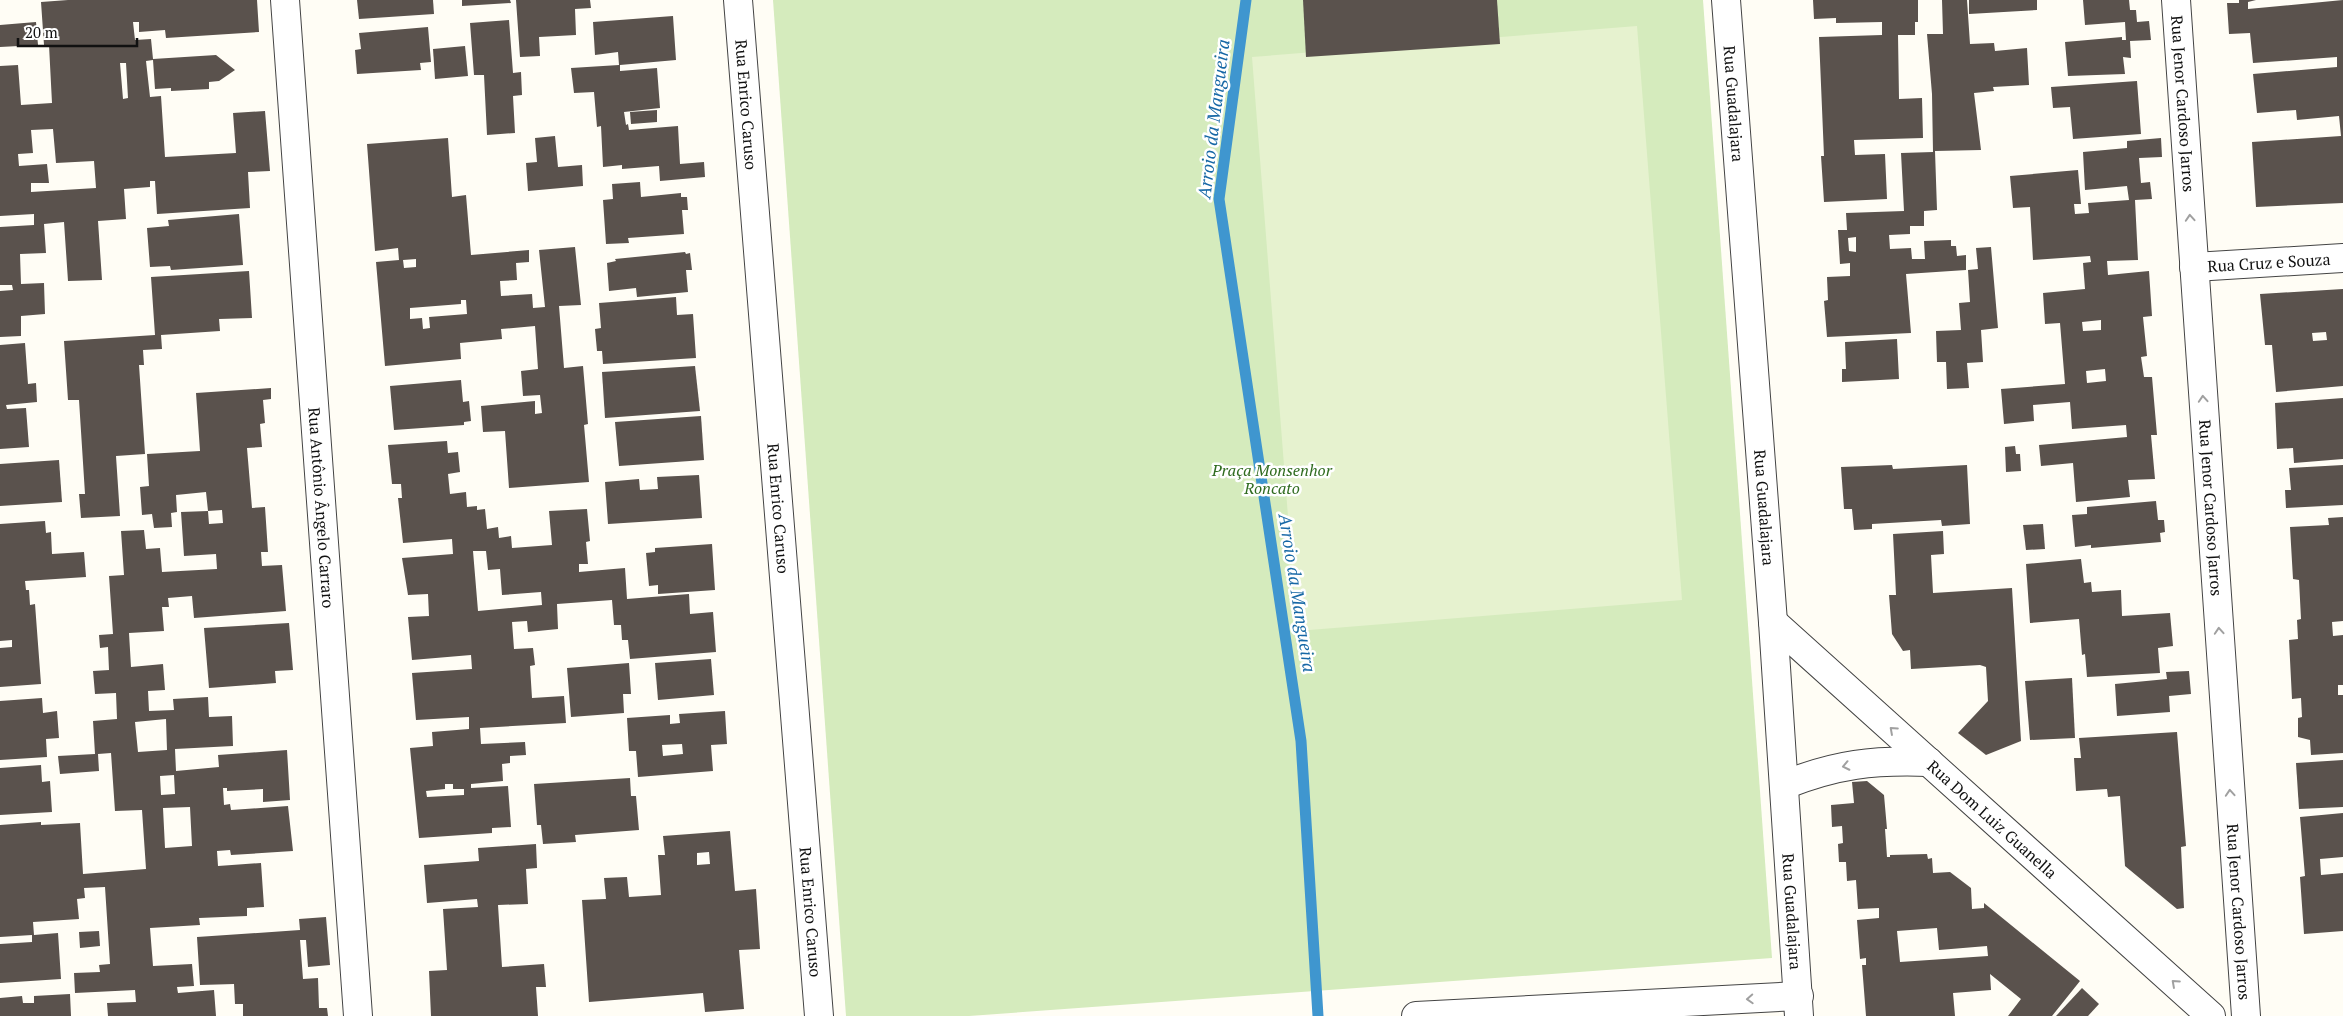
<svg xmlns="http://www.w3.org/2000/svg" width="2343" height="1016" viewBox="0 0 2343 1016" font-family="'PT Serif',serif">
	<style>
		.green { fill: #d5ebbd }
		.pitch { fill: #e6f2cf }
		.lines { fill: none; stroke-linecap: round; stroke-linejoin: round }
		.stream { stroke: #3f96cf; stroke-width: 11 }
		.building { fill: #5a524d; fill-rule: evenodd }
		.minor-casing { stroke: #444; stroke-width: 30 }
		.minor { stroke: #fff; stroke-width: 28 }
		.oneway { stroke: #a0a0a0 }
		.labels { text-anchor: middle; stroke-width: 5; stroke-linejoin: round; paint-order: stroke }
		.street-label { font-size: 16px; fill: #111; stroke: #fff }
		.park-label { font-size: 16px; font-style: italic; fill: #2f6b1f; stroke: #fff }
		.water-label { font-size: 18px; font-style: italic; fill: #1768a6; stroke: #fff }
	</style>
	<rect width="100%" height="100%" fill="#fffdf5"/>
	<path class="green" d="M773 0H1703L1772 958 969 1016H846Z"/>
	<path class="pitch" d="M1637 26 1682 600 1297 631 1252 57Z"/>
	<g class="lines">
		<path class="stream" d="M1246 0 1219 199 1301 741 1318 1016"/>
	</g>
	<g class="building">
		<path d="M68 0H257L259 32 166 38 165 30 139 32V22H133L135 40 151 39 153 59 216 55 235 70 219 81 209 82V89L171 91V88L155 89 153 60 146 61 150 97 161 96 165 157 236 153 233 113 265 111 270 171 248 172 250 208 157 214 155 181H150V187L124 189 126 219 98 221 102 280 68 281 64 222 44 224 46 253 20 254 21 284 44 283 45 314 21 316V336L0 337V291L13 290 12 285H0V227L34 225V214L0 216V66L18 65 21 105 52 103 49 45H44L41 2ZM120 63H126L128 98 123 99ZM53 129 56 163 94 161 96 188 31 192V183H49L47 164 19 166 18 154 33 153 31 130Z"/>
		<path d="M357 0H433L434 14 359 19Z"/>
		<path d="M462 0H510L511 3 462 6Z"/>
		<path d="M516 0H590L591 8 575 9 576 35 539 37 540 56 520 57Z"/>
		<path d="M1303 0H1497L1500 44 1306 57Z"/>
		<path d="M1813 0H1918V22H1915V35H1898L1899 99 1922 98 1923 138 1854 140 1855 155 1885 154 1887 199 1824 202 1821 156H1824L1819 37 1882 35V22L1836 23V18L1814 19Z"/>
		<path d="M1942 0H1967L1970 44 1994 43 1995 51 2027 48 2029 85 1993 87 1994 91 1974 93 1981 150 1935 151 1937 210 1924 211V226H1910V234L1889 235 1890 249 1911 248 1912 259H1925L1924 241 1951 240V246H1956L1957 256 1966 255V270L1906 274 1911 333 1827 337 1824 301 1828 300 1827 277 1850 276V263L1840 264 1838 230H1847L1846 213 1904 211 1901 153 1933 152 1932 94 1927 34H1943ZM1856 237V252L1849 251 1848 238Z"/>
		<path d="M1969 0H2037V10L1969 14Z"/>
		<path d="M2083 0H2129L2130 10H2136L2137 22 2149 21 2151 40 2130 41 2131 58 2123 57 2125 74 2068 76 2065 42 2122 37V40H2126L2125 22 2085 25Z"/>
		<path d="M2239 0H2256L2248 2V9L2343 0V203L2256 207 2252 142 2341 136 2339 116 2297 120 2296 110 2257 113 2253 74 2337 67V57L2253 63 2250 33 2229 34 2227 3H2239Z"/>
		<path d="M673 16 676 60 620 65V71L657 68 660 108 624 112 626 125 628 124 629 130 678 126 680 164 704 162 705 177 660 181 659 166 622 169V165L603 167 601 126 597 127 594 92 574 93 571 68 619 65 618 52 595 55 593 22Z"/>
		<path d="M509 20 513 73 521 72 522 95 513 96 515 133 487 135 484 75H474L470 23Z"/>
		<path d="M36 22 38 45 0 47V25Z"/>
		<path d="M428 27 431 62 420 63 421 70 357 74 355 50 361 49 359 33Z"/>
		<path d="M465 46 468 76 435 79 433 49Z"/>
		<path d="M2137 81 2141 134 2073 139 2070 107 2053 108 2051 87Z"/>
		<path d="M657 110V122L631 124 630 112Z"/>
		<path d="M555 136 558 167 582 165 583 186 528 191 526 163 537 162 535 138Z"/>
		<path d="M448 138 452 197 466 195 471 255 529 250V262L516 263 517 280 500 281 501 296 532 294 533 308 545 307 539 250 575 247 581 305 559 306 564 368 583 366 588 424 584 425 589 482 509 488 505 431 483 432 481 406 535 401V414L542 413 540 395 523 396 521 371 538 369 535 326 501 329 502 339 460 343 461 359 385 366 376 262 399 260 398 248 375 251 367 144ZM416 259V267L404 268 403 260ZM461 300H466L467 314 429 317 430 328 423 329 422 318 410 319V308L461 304Z"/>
		<path d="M2161 138 2162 157 2139 158 2141 183 2150 182 2152 199 2135 200 2138 260 2107 261 2108 275 2149 271 2152 316 2143 317 2147 356 2141 357 2144 377H2152L2157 435H2151L2155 479 2128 480 2130 497 2076 502 2073 463 2041 466 2039 445 2127 437 2126 425 2072 429 2070 402 2033 405 2034 421 2004 424 2001 389 2065 384 2060 323 2045 324 2043 293 2085 289 2083 263 2091 262 2090 256 2033 260 2030 207 2013 208 2010 176 2078 170 2081 204H2074L2075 214 2089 213 2088 203 2129 200 2127 186 2085 190 2083 152 2127 148V141ZM2101 320V330L2083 331 2082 322ZM2105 369 2106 381 2087 383 2086 371Z"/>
		<path d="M640 182 641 197 681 193V197H687L688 210H682L684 234 628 238 629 243 606 244 603 200 613 199 612 184Z"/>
		<path d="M239 214 243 265 171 270 170 266 150 267 147 228 169 226 168 220Z"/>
		<path d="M1991 247 1998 328 1981 330 1983 362 1967 363 1969 388 1947 389 1946 362H1937L1936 331 1961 330 1959 303 1970 302 1968 270 1978 269 1976 248Z"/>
		<path d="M685 252 686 254 690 253 692 270H686L688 292 637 297 636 288 609 291 607 263 616 261 615 259Z"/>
		<path d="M249 271 252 318 219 319 220 331 161 335 162 349 143 350 144 365H139L145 454 116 456 120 516 81 518 79 494H85L79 400H68L64 341 155 335 151 277Z"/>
		<path d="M2343 289V386L2276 392 2272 345H2265L2260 294ZM2326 332 2327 340 2313 341 2312 333Z"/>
		<path d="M676 297 677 315 693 314 696 358 603 364 602 351H597L595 329 601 328 599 303Z"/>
		<path d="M1897 339 1899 379 1842 382V369H1846L1845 342Z"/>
		<path d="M25 343 28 384 36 383 37 402 6 405 7 409 26 408 29 447 0 449V345Z"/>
		<path d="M695 366 700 411 605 418 602 372Z"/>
		<path d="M461 380 463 402 469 401 471 421 464 422V425L394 430 390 386Z"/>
		<path d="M271 388V399L263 400 265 423 260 424 262 447 247 448 252 508 265 507 268 552H261L262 566 282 565 286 611 194 618 192 596 168 598 169 607H162L164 631 129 633 131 667 163 664 165 690 148 691 149 711 174 710 173 699 208 697 209 717 232 716 233 746 175 749 176 771 219 767 218 755 287 750 290 800 263 802V789L227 791V788H223L224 805 230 804 231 810 288 806 293 851 231 855 230 850 217 851 218 866 261 863 264 907 247 908V916L199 918 200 925 150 928 153 966 192 964 194 986 177 987 178 993 214 990 216 1016H108L107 1003 136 1002 135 990 75 993 74 973 100 972 99 965 110 964 105 887 84 888 85 898 77 899 79 919 33 922 34 935 58 933 61 979 0 983V944L32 942V935L0 937V825L41 822V825L80 823 83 874 146 869 142 810 115 811 111 753 98 754 99 771 60 774 58 756 95 754 93 721 117 719 116 693 95 694 93 671 109 670 108 647 100 648 99 635 113 634 109 576 124 575 121 531 144 530 146 549 160 548 162 572 217 569 216 554 184 556 181 512 208 511 209 524 223 523 222 510 208 511 206 492 176 495 177 512 171 513 172 527 154 528 152 514 142 515 140 487 149 486 147 454 200 451 196 393ZM166 719 167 750 138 752 135 722ZM174 775 175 794 161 795 160 776ZM190 807 192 846 165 848 163 808Z"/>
		<path d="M2343 398V459L2294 463 2293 448 2277 449 2275 403Z"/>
		<path d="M701 416 704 460 619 466 615 422Z"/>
		<path d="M447 441 448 453 458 452 460 472 448 474 450 494 466 492 467 507 477 506V510L485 509 487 529 498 527 499 538 511 536 512 548 552 545 549 511 587 509 590 541 586 542 588 564H579V572L625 568 627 599 689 594 690 614 713 612 716 652 630 659 628 640H622L621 625H614L612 600 557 604 558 629 528 632 527 621 512 622 514 649 533 648 535 665 530 666 532 698 564 696 566 723 480 728 481 744 525 742 526 755 510 756V763L502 764 503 781 471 784V788L508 786 511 827 492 828V833L419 838 410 748 433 746 432 732 469 729V717L416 720 412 673 472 669 471 655 412 660 408 617 429 616 428 594 408 595 402 558 453 554 452 539 403 543 398 498H402L401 484H392L388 445ZM473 551H486L488 570 500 569 502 595 541 592 542 605 478 611ZM445 784H453V789H464V795L427 797 426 791 445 789Z"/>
		<path d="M2015 446 2016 454H2020L2021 471 2006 472 2005 447Z"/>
		<path d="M59 460 62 502 0 506V464Z"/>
		<path d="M1892 465 1893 469 1967 465 1970 524 1942 526 1941 520 1872 524V529L1854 530 1852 509H1844L1841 467Z"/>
		<path d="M2343 465V505L2286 508 2285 490H2291L2289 468Z"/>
		<path d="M699 475 702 518 608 524 605 482 639 479 640 490 658 489 657 477Z"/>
		<path d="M2156 501 2158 520H2164L2165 532 2160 533 2161 542 2091 548V545L2075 547 2072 515 2087 514V507Z"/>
		<path d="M2343 517V621L2332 622 2333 636 2343 635V685H2338V695H2343V753L2311 755 2310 740 2298 737V718L2302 717 2301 698 2292 699 2289 640 2298 639 2297 620 2301 619 2299 580 2293 579 2290 527 2329 525 2328 518Z"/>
		<path d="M45 521 46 533 51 532 52 554 84 552 86 577 25 581 26 590H29L30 605 35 604 41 684 0 687V648L12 647V640L0 641V524Z"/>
		<path d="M2043 524 2045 549 2026 550 2023 525Z"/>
		<path d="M1943 531 1944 554 1931 555 1933 593 2012 588 2021 741 1986 755 1958 733 1988 701 1986 667 1980 665 1911 669 1910 650 1903 651 1892 634 1889 595H1896L1893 534Z"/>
		<path d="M712 544 715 590 658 594V585L649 586 646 553 655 552V548Z"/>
		<path d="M2081 559 2084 583 2091 582 2092 592 2121 590 2122 616 2170 613 2173 646 2158 648 2160 673 2087 677 2085 654 2082 655 2079 619 2030 623 2026 564Z"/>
		<path d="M289 623 293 670 275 671 276 683 209 688 204 628Z"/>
		<path d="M711 659 714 695 658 700 655 663Z"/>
		<path d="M629 663 631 694H623L624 713 571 717 567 668Z"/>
		<path d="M2189 671 2191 694 2169 696 2170 712 2117 716 2115 684 2167 679 2166 672Z"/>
		<path d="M2072 678 2075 738 2030 740 2025 681Z"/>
		<path d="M42 698 43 713 57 711 59 738 46 739 47 757 0 760V701Z"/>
		<path d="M725 711 727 744 711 745 713 771 638 777 636 751H629L627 718 670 715V724L680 723 679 714ZM682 744 683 754 663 756 662 745Z"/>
		<path d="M2177 732 2186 846 2181 847 2184 908 2177 909 2125 866 2120 796 2108 797 2107 789 2076 791 2074 758H2081L2079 738Z"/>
		<path d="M2343 760V807L2299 809 2296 763Z"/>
		<path d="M41 765 42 782 50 781 52 812 0 815V768Z"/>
		<path d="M630 778 631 796H636L639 830 575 835 576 842 543 844 541 825H537L534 784Z"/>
		<path d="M1867 781 1884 795 1887 829H1885L1887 857H1890V855L1927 854 1928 859 1932 858 1933 873 1950 872 1971 888 1972 909 1984 908V903L2080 981 2052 1016H2008L2021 999 1990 974 1991 990 1953 993 1955 1016H1866L1862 965H1866V958L1860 959 1857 920 1879 918V908L1858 909 1856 880 1847 881 1846 862H1839L1838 844 1843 843 1842 826 1832 827 1831 805 1854 803 1852 782ZM1937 928 1939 950 1987 946 1988 956 1900 962 1897 931Z"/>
		<path d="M2343 813V857L2320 859 2321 875 2343 873V931L2304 934 2300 877 2305 876 2300 817Z"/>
		<path d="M730 831 735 891 756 889 760 949 739 950 744 1009 705 1012 703 993 589 1002 582 900 606 899 604 878 627 877 629 897 661 895 658 855H665L663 836ZM709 852 710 864 697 865V853Z"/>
		<path d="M536 844 537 868 526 869 528 904 498 905 502 967 544 964 546 987H536L538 1016H431L429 971 447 970 443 909 478 907 477 899 427 903 424 865 479 861 478 848Z"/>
		<path d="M326 917 330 965 308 967 306 940H300L303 979 318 978 319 1008H327L328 1016H243V1004H235L234 984 200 985 197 937 300 930 299 919Z"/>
		<path d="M99 931 100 946 80 948 79 932Z"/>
		<path d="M2082 988 2099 1004 2088 1016H2056Z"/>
		<path d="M70 994 71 1016H0V998L22 996 23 1003H34V996Z"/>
	</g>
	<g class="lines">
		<g class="minor-casing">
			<g id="minor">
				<path id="s1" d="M285 0 358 1016"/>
				<path id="s2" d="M738 0 819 1016"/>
				<path id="s3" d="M1726 0 1773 622 1799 1016"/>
				<path id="s4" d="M2176 0 2246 1016"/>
				<path id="s5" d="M2194 267 2343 258"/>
				<path id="s6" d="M1773 622 2211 1016"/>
				<path d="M1784 785C1837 764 1873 760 1929 762"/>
				<path d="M1416 1016 1799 996"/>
			</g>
		</g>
		<use href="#minor" class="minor"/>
	</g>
	<defs><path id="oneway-chevron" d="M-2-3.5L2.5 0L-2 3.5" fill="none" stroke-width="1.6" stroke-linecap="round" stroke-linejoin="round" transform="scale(1.25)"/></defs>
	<g class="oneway">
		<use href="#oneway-chevron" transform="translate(2190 218) rotate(-94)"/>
		<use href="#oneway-chevron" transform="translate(2203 399) rotate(-94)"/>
		<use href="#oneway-chevron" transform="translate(2219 631) rotate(-94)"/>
		<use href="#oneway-chevron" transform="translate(1893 730) rotate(-138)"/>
		<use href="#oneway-chevron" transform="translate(1846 766) rotate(168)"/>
		<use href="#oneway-chevron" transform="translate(2230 793) rotate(-94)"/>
		<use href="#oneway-chevron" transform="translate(2175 983) rotate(-138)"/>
		<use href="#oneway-chevron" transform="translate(1750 999) rotate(177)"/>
	</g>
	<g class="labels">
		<g class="street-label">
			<text dy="6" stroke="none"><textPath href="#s2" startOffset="105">Rua Enrico Caruso</textPath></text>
			<text dy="6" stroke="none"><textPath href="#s3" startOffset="104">Rua Guadalajara</textPath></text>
			<text dy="6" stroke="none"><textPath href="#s4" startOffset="104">Rua Jenor Cardoso Jarros</textPath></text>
			<text dy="6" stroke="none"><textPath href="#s5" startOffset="75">Rua Cruz e Souza</textPath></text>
			<text dy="6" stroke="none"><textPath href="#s1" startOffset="509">Rua Antônio Ângelo Carraro</textPath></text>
			<text dy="6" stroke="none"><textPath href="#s2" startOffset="510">Rua Enrico Caruso</textPath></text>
			<text dy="6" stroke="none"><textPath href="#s3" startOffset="509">Rua Guadalajara</textPath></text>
			<text dy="6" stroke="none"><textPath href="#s4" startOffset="509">Rua Jenor Cardoso Jarros</textPath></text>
			<text dy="6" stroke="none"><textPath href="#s6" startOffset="295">Rua Dom Luiz Guanella</textPath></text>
			<text dy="6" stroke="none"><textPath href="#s2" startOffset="915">Rua Enrico Caruso</textPath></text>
			<text dy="6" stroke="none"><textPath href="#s3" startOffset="914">Rua Guadalajara</textPath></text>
			<text dy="6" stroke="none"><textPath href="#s4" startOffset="914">Rua Jenor Cardoso Jarros</textPath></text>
		</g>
		<g class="park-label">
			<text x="1272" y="476">Praça Monsenhor<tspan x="1272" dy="18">Roncato</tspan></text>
		</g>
		<g class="water-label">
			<text transform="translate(1214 119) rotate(-83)" y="6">Arroio da Mangueira</text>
			<text transform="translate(1297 593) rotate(81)" y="6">Arroio da Mangueira</text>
		</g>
	</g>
	<path d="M18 38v8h119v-8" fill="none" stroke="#111111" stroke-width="2.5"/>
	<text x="25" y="38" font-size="15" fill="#111111" stroke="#ffffff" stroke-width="4" paint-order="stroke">20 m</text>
</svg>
